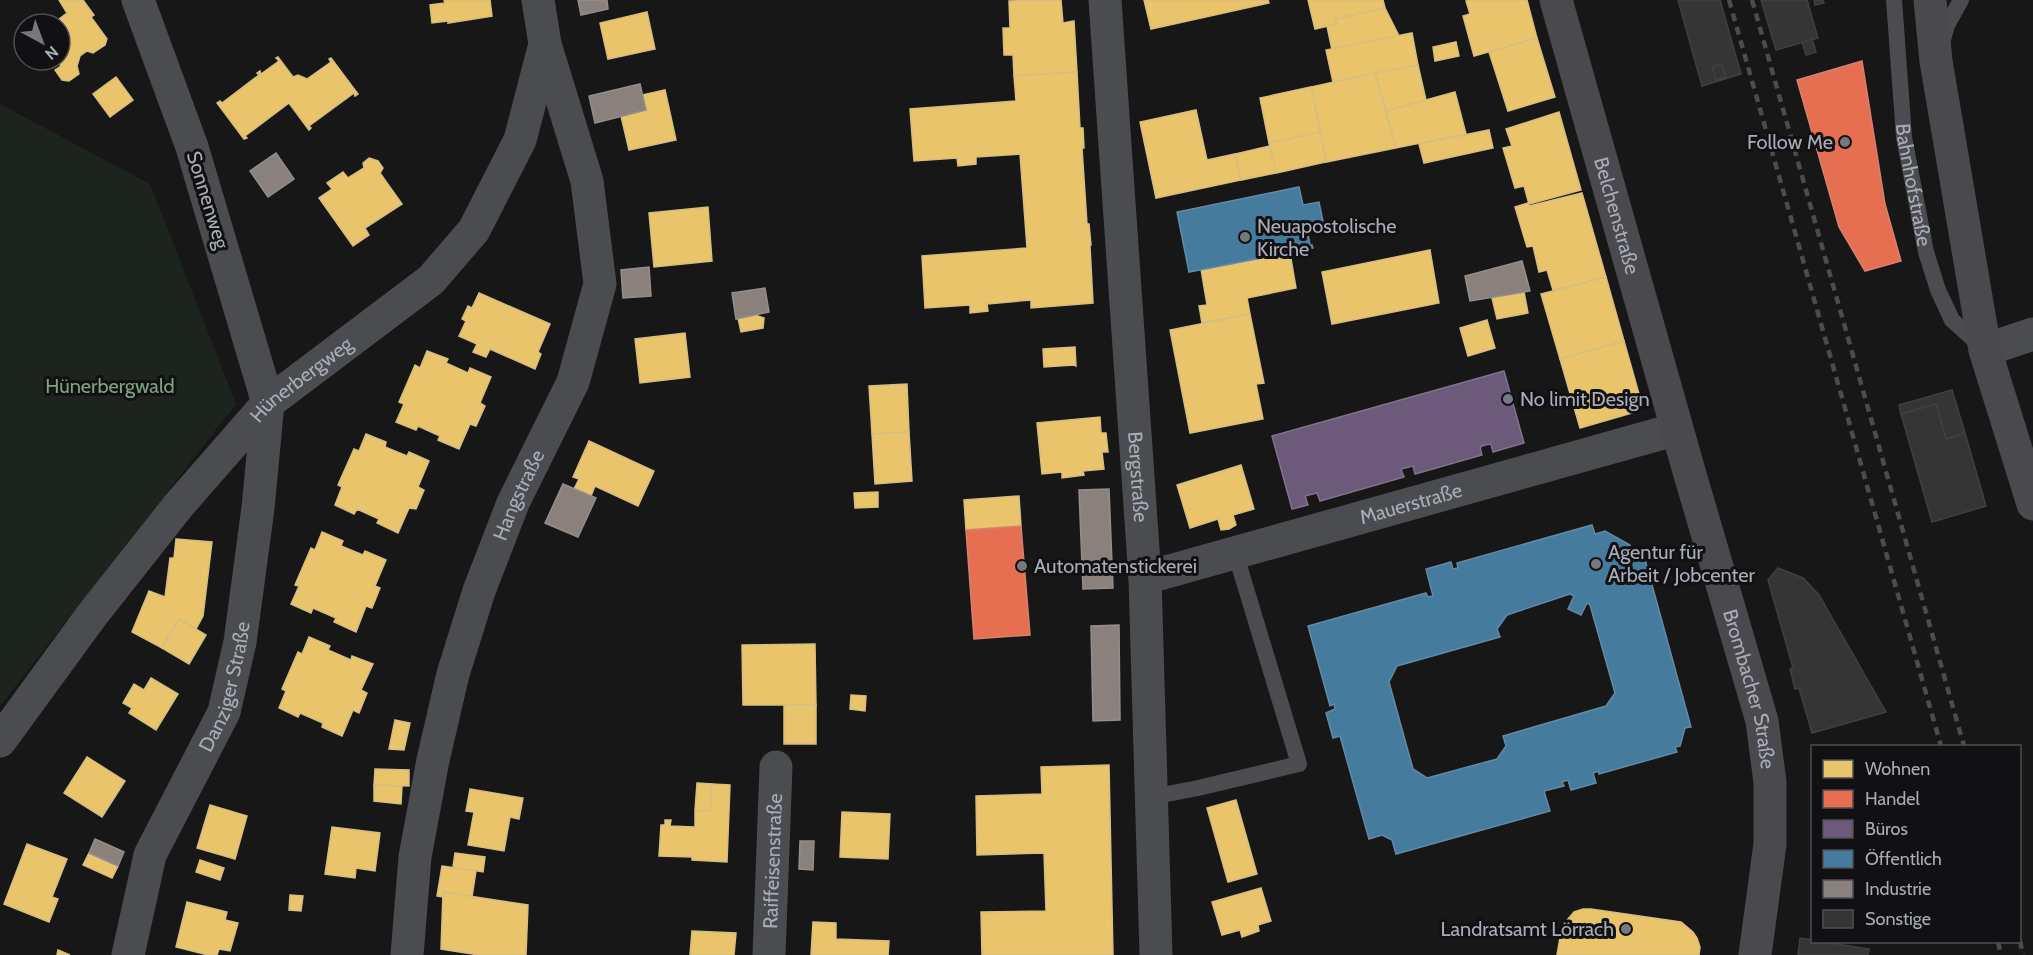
<svg xmlns="http://www.w3.org/2000/svg" width="2033" height="955" viewBox="0 0 2033 955" font-family="Cabin,sans-serif">
	<style>
		.green { fill: #1d241e }
		.homes { fill: #e9c46a; stroke: #d6bd81; stroke-width: 1.5 }
		.shops { fill: #e76f51; stroke: #d48270; stroke-width: 1.5 }
		.offices { fill: #6d597a; stroke: #7f728d; stroke-width: 1.5 }
		.public { fill: #457b9d; stroke: #638aa5; stroke-width: 1.5; fill-rule: evenodd }
		.industry { fill: #8a817c; stroke: #938e8e; stroke-width: 1.5 }
		.building { fill: #353536; stroke: #3f4043; stroke-width: 1.5 }
		.lines { fill: none; stroke-linecap: round; stroke-linejoin: round }
		.service { stroke: #4b4c50; stroke-width: 16 }
		.minor { stroke: #4b4c50; stroke-width: 33 }
		.secondary { stroke: #4a4a4e; stroke-width: 33 }
		.rail { stroke: #4b4c4f; stroke-width: 4.5; stroke-dasharray: 8 6; stroke-linecap: butt }
		.poi-dot { fill: #757880; stroke: #111113; stroke-width: 2 }
		.labels { text-anchor: middle; stroke-width: 6; stroke-linejoin: round; paint-order: stroke }
		.poi-label { font-size: 20px; fill: #a8adb8; stroke: #111113; text-anchor: start }
		.street-label { font-size: 20px; fill: #a8adb8; stroke: #111113 }
		.park-label { font-size: 20px; fill: #7fa381; stroke: #111113 }
	</style>
	<rect width="100%" height="100%" fill="#171717"/>
	<path class="green" d="M0 104 150 184 236 404 0 706Z"/>
	<g class="homes">
		<path d="M59 0H83L94 15 91 17 107 39 105 45 93 53 87 51 80 56 77 66 79 74 69 81 62 80 55 70 61 66 57 60H60V24H36L47 16 52 17 55 22 67 13Z"/>
		<path d="M444 0H490L492 16 448 23V21L432 23 430 5 445 3Z"/>
		<path d="M1061 0 1063 23 1074 21 1077 72 1014 76 1013 55H1004L1003 28H1010L1009 1Z"/>
		<path d="M1144 0H1268L1269 3 1151 29Z"/>
		<path d="M1308 0H1383L1385 8 1335 19 1337 24 1315 29Z"/>
		<path d="M1470 0H1527L1537 38 1474 56 1463 16 1470 14 1466 1Z"/>
		<path d="M1385 8 1399 36 1332 50 1327 26 1337 24 1335 19Z"/>
		<path d="M647 12 655 49 608 59 600 23Z"/>
		<path d="M1412 33 1418 65 1333 82 1326 50Z"/>
		<path d="M1537 38 1555 97 1508 111 1489 52Z"/>
		<path d="M1456 42 1459 56 1435 61 1433 47Z"/>
		<path d="M278 57 293 77 298 75 307 79 331 62 329 59 331 58 358 94 355 96 354 93 309 126 311 128 309 130 289 103 245 136 247 138 244 139 217 103 220 101 222 103 259 75 257 73 260 71 261 74 279 61 276 58Z"/>
		<path d="M1418 65 1426 100 1386 111 1375 73Z"/>
		<path d="M1077 72 1080 128H1083L1084 148H1082L1087 224H1089L1091 245 1090 246 1093 303 1031 308V300L987 304 988 311 970 313V305L925 308 922 256 1027 248 1020 154 976 157V164L958 166 957 158 914 161 910 109 1016 101 1014 76Z"/>
		<path d="M1375 73 1396 148 1326 162 1311 87Z"/>
		<path d="M116 77 133 100 110 117 93 94Z"/>
		<path d="M1311 87 1320 132 1269 143 1260 98Z"/>
		<path d="M665 90 676 140 629 150 621 116 646 110 642 95Z"/>
		<path d="M1455 92 1466 134 1396 148 1386 111Z"/>
		<path d="M1196 110 1207 160 1235 154 1241 180 1156 198 1140 122Z"/>
		<path d="M1559 112 1581 190 1529 204 1524 186 1515 188 1503 148 1512 146 1506 129Z"/>
		<path d="M1489 130 1493 148 1424 163 1419 144Z"/>
		<path d="M1320 132 1326 162 1276 173 1269 143Z"/>
		<path d="M1270 146 1276 173 1241 180 1235 154Z"/>
		<path d="M369 158 378 161 383 168 380 173 402 204 365 228 369 235 353 246 319 198 332 189 327 183 343 172 348 178 364 168 363 163Z"/>
		<path d="M1582 193 1606 277 1553 290 1547 270 1539 272 1533 246 1527 247 1515 207 1528 203 1529 206Z"/>
		<path d="M708 207 712 261 654 267 649 213Z"/>
		<path d="M1430 250 1439 303 1332 324 1322 272Z"/>
		<path d="M1290 253 1296 288 1247 298 1250 314 1202 323 1199 306 1207 305 1201 269Z"/>
		<path d="M1606 277 1624 341 1560 359 1541 294Z"/>
		<path d="M1524 292 1528 313 1497 319 1492 298Z"/>
		<path d="M479 293 550 324 538 352 541 354 535 369 490 349 486 357 473 352 477 344 459 336 466 321 462 319 468 306 472 308Z"/>
		<path d="M1250 314 1264 383 1256 384 1263 419 1190 433 1170 330Z"/>
		<path d="M755 315 764 318 763 328 741 332 738 318Z"/>
		<path d="M1487 320 1495 348 1468 356 1460 328Z"/>
		<path d="M685 333 690 377 640 383 635 339Z"/>
		<path d="M1624 341 1641 401 1635 412 1580 428 1560 359Z"/>
		<path d="M1075 347 1076 366 1074 365 1044 367 1043 349Z"/>
		<path d="M427 351 448 359 446 363 468 373 470 368 491 377 480 403 485 406 476 426 470 424 459 449 438 440 440 436 418 426 416 430 396 422 404 404 399 402 415 365 420 368Z"/>
		<path d="M907 384 909 432 872 434 869 386Z"/>
		<path d="M1100 417 1101 433H1106L1108 452H1102L1104 469 1083 471 1084 475 1062 478V472L1042 474 1037 423Z"/>
		<path d="M909 432 912 481 875 484 872 434Z"/>
		<path d="M366 434 386 442 385 447 407 456 409 452 429 461 418 487 424 490 416 509 409 508 398 533 377 523 379 519 357 509 354 514 335 505 342 487 338 485 354 449 359 451Z"/>
		<path d="M589 441 654 471 638 506 595 486 591 496 574 489 579 479 573 477Z"/>
		<path d="M1241 465 1254 509 1233 515 1236 525 1229 529 1221 530 1218 519 1190 528 1177 485Z"/>
		<path d="M878 492V507L855 508 854 493Z"/>
		<path d="M1019 496 1021 526 966 530 964 500Z"/>
		<path d="M322 532 343 541 341 546 363 555 365 551 386 560 375 586 380 588 372 608 366 606 356 632 334 622 336 618 313 608 311 613 291 604 299 586 295 585 311 548 315 550Z"/>
		<path d="M176 539 212 542 203 616 196 629 179 619 162 648 132 632 149 591 165 597 170 558H174Z"/>
		<path d="M179 619 206 635 189 664 162 648Z"/>
		<path d="M309 637 330 646 328 650 351 660 352 656 373 664 361 690 367 693 359 713 353 710 342 736 322 727 323 723 300 713 298 717 279 708 286 691 282 689 298 652 302 654Z"/>
		<path d="M815 644 816 705H743L742 645Z"/>
		<path d="M151 678 178 694 156 730 129 713 132 708 123 703 134 684 144 690Z"/>
		<path d="M851 695 866 696 865 711 850 709Z"/>
		<rect x="784" y="705" width="32" height="39"/>
		<path d="M395 720 410 723 404 750 389 749Z"/>
		<path d="M87 757 125 781 102 817 64 793Z"/>
		<path d="M1109 765 1113 955H982L981 912 1046 911 1044 853 977 855 976 796 1042 794 1041 767Z"/>
		<path d="M375 769 409 770V786L374 785Z"/>
		<path d="M697 783 712 784 710 811 695 810Z"/>
		<path d="M712 784 730 785 727 862 692 860V857L659 856 661 825H665V820H671L670 826 695 827V811H710Z"/>
		<path d="M374 785 402 786 401 804 374 801Z"/>
		<path d="M470 789 523 798 519 819 510 817 504 851 468 845 474 812 466 811Z"/>
		<path d="M1236 800 1257 874 1228 882 1207 808Z"/>
		<path d="M210 805 247 816 235 859 197 848Z"/>
		<path d="M842 812 890 814 888 859 840 857Z"/>
		<path d="M332 827 380 833 375 871 356 868 355 878 325 874Z"/>
		<path d="M27 844 67 859 52 897 58 899 49 922 4 904Z"/>
		<path d="M89 853 118 866 112 878 83 865Z"/>
		<path d="M455 853 485 857 483 872 453 867Z"/>
		<path d="M200 860 224 868 220 880 196 872Z"/>
		<path d="M442 866 476 871 472 897 443 892V897L437 896Z"/>
		<path d="M1261 888 1271 921 1258 925 1259 931 1242 937 1240 930 1222 935 1212 902Z"/>
		<path d="M443 892 528 905 526 955H479L441 949Z"/>
		<path d="M290 895 303 896 301 911 289 910Z"/>
		<path d="M187 902 227 912 225 920 238 923 230 951 219 949 217 955H208L176 947Z"/>
		<path d="M1583 909H1591L1681 922 1693 932 1697 938 1700 947 1699 955H1557L1562 926 1574 912Z"/>
		<path d="M813 922 836 923V939L889 941 888 955H811Z"/>
		<path d="M692 931 736 933 734 955H690Z"/>
		<path d="M58 950 70 955H57Z"/>
	</g>
	<g class="shops">
		<path d="M1862 61 1885 204 1901 261 1865 271 1839 227 1797 80Z"/>
		<path d="M1021 526 1030 635 974 639 966 530Z"/>
	</g>
	<path class="offices" d="M1504 371 1524 443 1493 452 1491 444 1485 445 1480 447 1482 455 1415 474 1413 466 1401 469 1404 477 1320 501 1317 493 1305 496 1308 505 1292 509 1272 436Z"/>
	<g class="public">
		<path d="M1299 187 1303 205 1319 202 1324 226 1307 229 1310 245H1312L1313 248 1189 272 1177 212Z"/>
		<path d="M1592 525 1595 534 1605 531 1630 545 1633 555 1643 552 1691 727 1685 728 1680 746 1675 747 1677 752 1599 774V771L1593 773 1596 783 1571 790 1568 780 1562 782 1564 786 1544 791 1550 811 1396 854 1392 840 1382 835 1369 839 1340 736 1333 738 1326 713 1335 709 1334 704 1330 706 1308 626 1426 593 1428 597 1433 596 1426 569 1451 562 1453 569 1458 568 1457 563ZM1570 594 1574 596 1568 609 1581 615 1587 603 1590 605 1615 693 1606 706 1503 736 1506 746 1497 759 1427 778 1413 769 1389 682 1397 666 1500 637 1497 629 1507 615Z"/>
	</g>
	<g class="industry">
		<path d="M578 0H607L608 9 581 15Z"/>
		<path d="M640 84 646 110 595 123 589 96Z"/>
		<path d="M276 153 294 179 268 197 250 171Z"/>
		<path d="M1522 261 1530 291 1470 301 1465 276Z"/>
		<path d="M649 267 651 296 623 298 621 270Z"/>
		<path d="M765 288 769 312 736 319 732 293Z"/>
		<path d="M563 484 596 498 578 537 545 523Z"/>
		<path d="M1109 489 1113 588 1083 589 1079 490Z"/>
		<path d="M1119 625 1120 720 1093 721 1091 626Z"/>
		<path d="M95 839 124 852 118 866 89 853Z"/>
		<path d="M800 841H814L813 870 799 869Z"/>
	</g>
	<g class="building">
		<path d="M1678 0H1720L1741 74 1702 86Z"/>
		<path d="M1761 0H1807L1818 38 1776 50Z"/>
		<path d="M1814 0H1823L1824 3 1815 5Z"/>
		<path d="M1812 39 1816 52 1806 55 1802 42Z"/>
		<path d="M1722 64 1726 77 1716 80 1712 67Z"/>
		<path d="M1952 390 1965 433 1946 439 1936 404 1901 414 1899 405Z"/>
		<path d="M1936 404 1946 439 1965 433 1986 506 1932 522 1901 414Z"/>
		<path d="M1778 568 1803 578 1819 595 1886 712 1812 733 1799 688 1795 689 1790 669 1793 668 1768 580Z"/>
		<path d="M1800 938 1869 949 1868 955H1798Z"/>
	</g>
	<g class="lines">
		<g class="service">
			<path id="s1" d="M1894 0 1904 137 1926 252 1938 290 1952 320 1980 345"/>
			<path d="M1942 43 1947 25 1961 0"/>
			<path d="M1152 797 1198 788 1299 764 1235 552"/>
		</g>
		<g class="minor">
			<path id="s2" d="M1105 0 1145 578 1156 955"/>
			<path d="M1985 350 2033 334"/>
			<path id="s3" d="M1145 578 1677 429"/>
			<path id="s4" d="M0 741 92 615 178 506 268 403 431 280 474 230 520 140 545 44 538 0"/>
			<path id="s5" d="M128 955 150 855 224 712 240 642 258 508 268 403 192 147 138 0"/>
			<path id="s6" d="M407 955 415 857 433 760 453 674 479 591 513 503 573 382 600 284 587 181 545 44"/>
			<path id="s7" d="M769 955 776 767"/>
		</g>
		<g class="secondary">
			<path id="s8" d="M1556 0 1689 471 1762 721 1770 782V844L1755 955"/>
			<path d="M1930 0 1936 61 1985 350 2033 504"/>
		</g>
		<g class="rail">
			<path d="M1729 0 1941 746"/>
			<path d="M1752 0 1964 746"/>
			<path d="M2020 941 2023 955"/>
			<path d="M1998 942 2001 955"/>
		</g>
	</g>
	<g class="poi-dot">
		<circle cx="1845" cy="142" r="6"/>
		<circle cx="1245" cy="237" r="6"/>
		<circle cx="1508" cy="399" r="6"/>
		<circle cx="1596" cy="564" r="6"/>
		<circle cx="1022" cy="566" r="6"/>
		<circle cx="1626" cy="929" r="6"/>
	</g>
	<g class="labels">
		<g class="poi-label">
			<text x="1833" y="149" text-anchor="end">Follow Me</text>
			<text x="1257" y="233">Neuapostolische<tspan x="1257" dy="23">Kirche</tspan></text>
			<text x="1520" y="406">No limit Design</text>
			<text x="1608" y="559">Agentur für<tspan x="1608" dy="23">Arbeit / Jobcenter</tspan></text>
			<text x="1034" y="573">Automatenstickerei</text>
			<text x="1614" y="936" text-anchor="end">Landratsamt Lörrach</text>
		</g>
		<g class="street-label">
			<text dy="7" stroke="none"><textPath href="#s1" startOffset="186">Bahnhofstraße</textPath></text>
			<text transform="translate(208 200) rotate(73)" y="7">Sonnenweg</text>
			<text dy="7" stroke="none"><textPath href="#s8" startOffset="224">Belchenstraße</textPath></text>
			<text dy="7" stroke="none"><textPath href="#s4" startOffset="472">Hünerbergweg</textPath></text>
			<text dy="7" stroke="none"><textPath href="#s2" startOffset="478">Bergstraße</textPath></text>
			<text dy="7" stroke="none"><textPath href="#s6" startOffset="476">Hangstraße</textPath></text>
			<text dy="7" stroke="none"><textPath href="#s3" startOffset="276">Mauerstraße</textPath></text>
			<text dy="7" stroke="none"><textPath href="#s5" startOffset="288">Danziger Straße</textPath></text>
			<text dy="7" stroke="none"><textPath href="#s8" startOffset="716">Brombacher Straße</textPath></text>
			<text dy="7" stroke="none"><textPath href="#s7" startOffset="94">Raiffeisenstraße</textPath></text>
		</g>
		<g class="park-label">
			<text x="110" y="393">Hünerbergwald</text>
		</g>
	</g>
	<rect x="1811" y="745" width="210" height="198" fill="#111113" stroke="#4d4f55" stroke-width="1.5"/>
	<rect x="1823" y="760" width="30" height="18" fill="#e9c46a" stroke="#4d4f55" stroke-width="1.5"/>
	<text x="1865" y="775" font-size="18" fill="#a8adb8">Wohnen</text>
	<rect x="1823" y="790" width="30" height="18" fill="#e76f51" stroke="#4d4f55" stroke-width="1.5"/>
	<text x="1865" y="805" font-size="18" fill="#a8adb8">Handel</text>
	<rect x="1823" y="820" width="30" height="18" fill="#6d597a" stroke="#4d4f55" stroke-width="1.5"/>
	<text x="1865" y="835" font-size="18" fill="#a8adb8">Büros</text>
	<rect x="1823" y="850" width="30" height="18" fill="#457b9d" stroke="#4d4f55" stroke-width="1.5"/>
	<text x="1865" y="865" font-size="18" fill="#a8adb8">Öffentlich</text>
	<rect x="1823" y="880" width="30" height="18" fill="#8a817c" stroke="#4d4f55" stroke-width="1.5"/>
	<text x="1865" y="895" font-size="18" fill="#a8adb8">Industrie</text>
	<rect x="1823" y="910" width="30" height="18" fill="#353536" stroke="#4d4f55" stroke-width="1.5"/>
	<text x="1865" y="925" font-size="18" fill="#a8adb8">Sonstige</text>
	<g transform="translate(42 42) rotate(139)"><circle r="28" fill="#111113" stroke="#4d4f55" stroke-width="1.5"/>
	<path d="M0-4.5L10 22L0 15L-10 22Z" fill="#757880"/>
	<text y="-9" font-size="16" font-weight="bold" text-anchor="middle" fill="#a8adb8">N</text>
	</g>
</svg>
